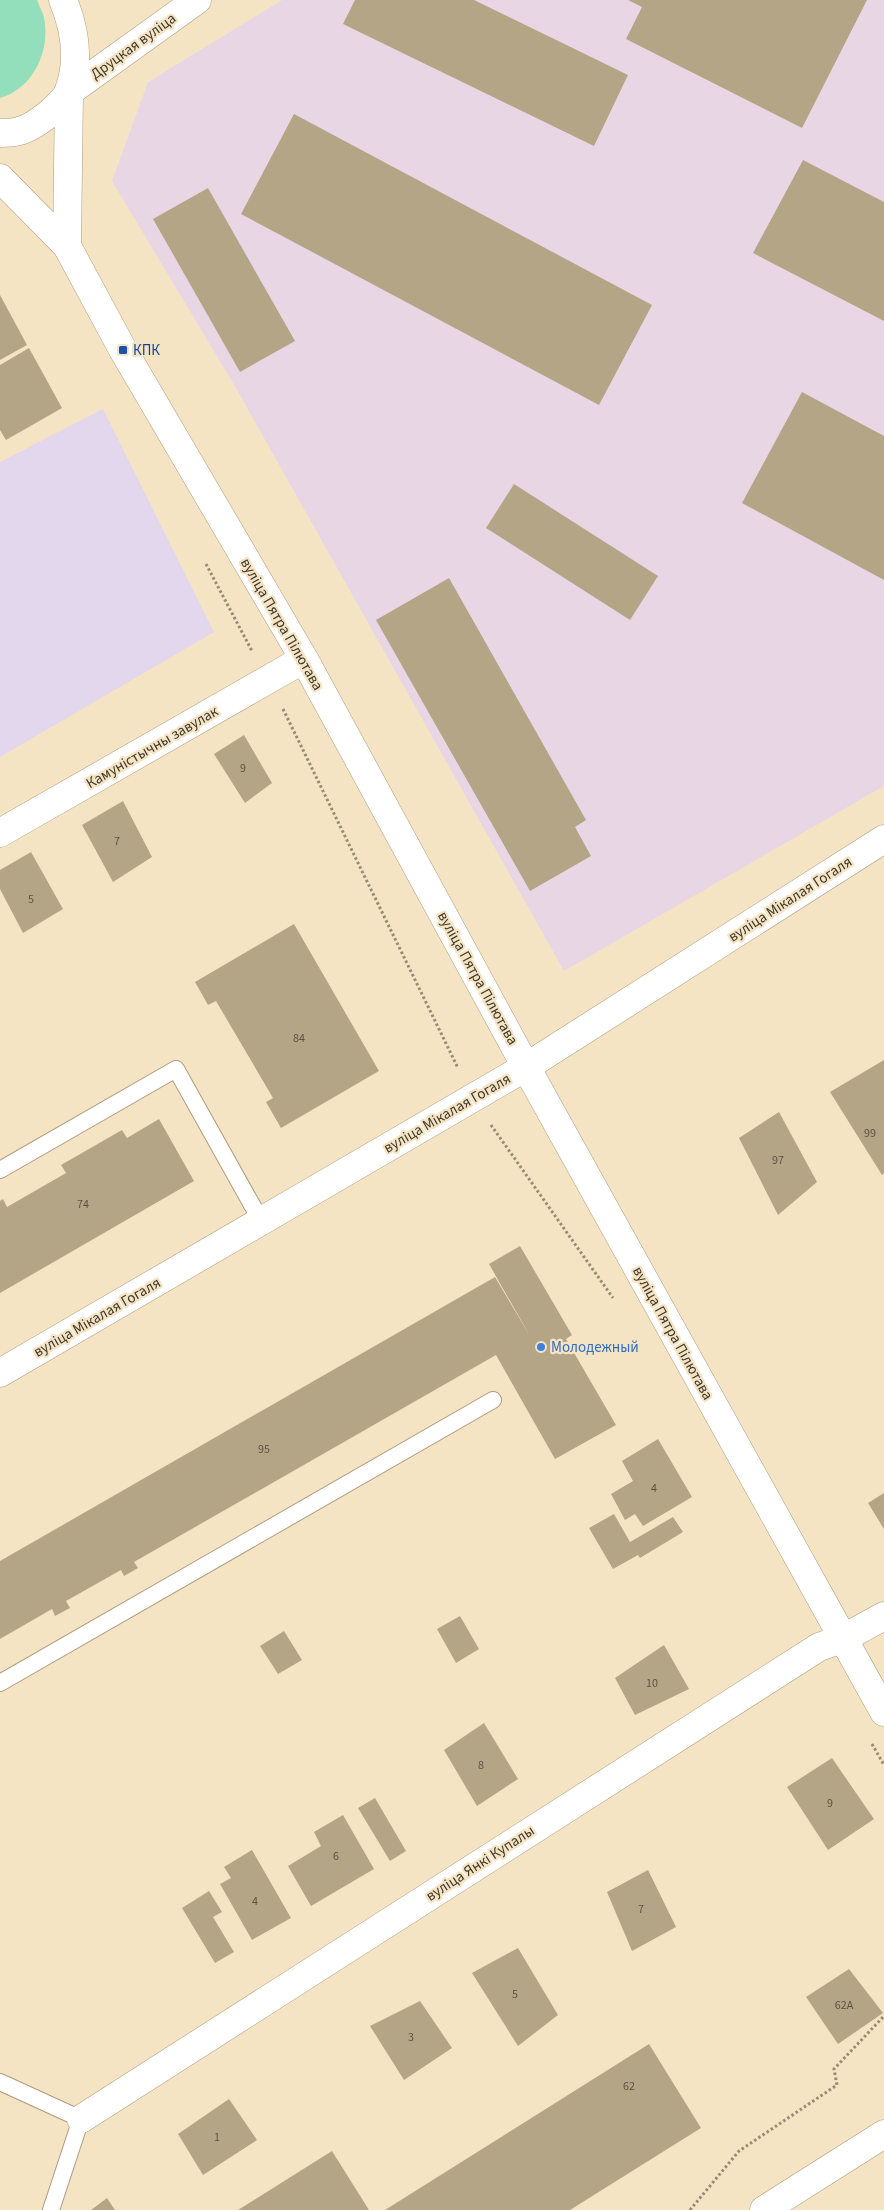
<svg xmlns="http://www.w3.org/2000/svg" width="884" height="2210" viewBox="0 0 884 2210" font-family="'Source Sans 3',sans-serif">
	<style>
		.industrial { fill: #e9d6e5 }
		.education { fill: #e2d7ec }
		.green { fill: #93debb }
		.building { fill: #b5a587 }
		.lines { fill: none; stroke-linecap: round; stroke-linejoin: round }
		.service-casing { stroke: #ad9d7f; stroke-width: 18 }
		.minor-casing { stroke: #ad9d7f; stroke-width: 29 }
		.secondary-casing { stroke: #ad9d7f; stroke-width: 29 }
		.path { stroke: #968b75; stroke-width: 3; stroke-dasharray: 2.5 2.5; stroke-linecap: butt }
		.service { stroke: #fff; stroke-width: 16 }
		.minor { stroke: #fff; stroke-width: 28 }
		.secondary { stroke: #fff; stroke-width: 28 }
		.transit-dot { fill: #1a4fb4; stroke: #f5e4c4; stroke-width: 2 }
		.shop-dot { fill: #3f7fe0; stroke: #f5e4c4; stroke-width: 2 }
		.labels { text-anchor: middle; stroke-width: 4.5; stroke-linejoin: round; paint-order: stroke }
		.number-label { font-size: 12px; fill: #5c5443 }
		.street-label { font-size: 15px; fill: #3f392c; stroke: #f5e4c4 }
		.transit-label { font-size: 15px; fill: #164399; stroke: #f5e4c4; text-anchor: start }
		.shop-label { font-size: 15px; fill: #366cbe; stroke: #f5e4c4; text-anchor: start }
	</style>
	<rect width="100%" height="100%" fill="#f5e4c4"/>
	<path class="industrial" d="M282 0H884V786L564 971 233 383 112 181 148 82Z"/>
	<path class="education" d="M103 409 214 632 0 757V462Z"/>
	<path class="green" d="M0 0H37C39 6 43 12 44 18 51 50 33 89 0 98Z"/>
	<g class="building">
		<path d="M355 0H474L628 75 594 146 343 24Z"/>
		<path d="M628 0H867L802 128 626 39 642 7Z"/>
		<path d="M294 114 652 305 599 405 241 214Z"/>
		<path d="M803 160 884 202V321L753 253Z"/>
		<path d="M208 188 295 341 240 372 153 219Z"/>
		<path d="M0 295 27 345 0 360Z"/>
		<path d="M29 348 62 408 6 440 0 430V365Z"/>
		<path d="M802 392 884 436V580L742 503Z"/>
		<path d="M514 484 658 576 630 620 486 528Z"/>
		<path d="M449 578 586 820 575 827 591 856 530 891 376 620Z"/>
		<path d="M244 735 272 783 245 803 214 754Z"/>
		<path d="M123 801 152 857 113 882 82 825Z"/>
		<path d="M31 852 63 909 23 933 0 889V870Z"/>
		<path d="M294 924 379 1071 281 1128 266 1102 273 1098 216 1001 208 1005 195 982Z"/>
		<path d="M884 1060V1173L882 1175 830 1092Z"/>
		<path d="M779 1112 817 1182 778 1215 739 1138Z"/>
		<path d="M159 1119 194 1181 0 1293V1201L3 1199 7 1207 66 1173 61 1165 122 1130 127 1138Z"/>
		<path d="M520 1246 572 1335 566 1339 616 1425 555 1459 496 1355 134 1562 138 1568 124 1576 121 1570 66 1601 70 1608 55 1616 52 1609 0 1639V1561L495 1277 530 1336 489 1264Z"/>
		<path d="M658 1439 692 1497 643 1526 635 1514 625 1520 611 1494 633 1481 622 1461Z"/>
		<path d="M884 1493V1529L868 1503Z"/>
		<path d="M614 1514 630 1542 673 1517 683 1532 640 1558 638 1555 613 1569 589 1528Z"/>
		<path d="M460 1616 479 1649 456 1663 437 1629Z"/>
		<path d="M284 1631 302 1660 278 1674 260 1646Z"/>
		<path d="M664 1645 689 1689 635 1715 615 1678Z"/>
		<path d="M484 1723 518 1779 477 1806 444 1750Z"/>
		<path d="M832 1758 874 1819 828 1850 787 1787Z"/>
		<path d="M375 1798 406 1851 390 1861 358 1808Z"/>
		<path d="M343 1815 374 1869 311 1906 288 1866 321 1846 314 1832Z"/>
		<path d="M252 1850 291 1918 252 1940 220 1884 231 1878 224 1867Z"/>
		<path d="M648 1870 676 1927 632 1951 607 1892Z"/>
		<path d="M209 1891 222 1912 213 1917 234 1952 215 1963 182 1908Z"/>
		<path d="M518 1948 558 2015 518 2046 472 1973Z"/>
		<path d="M849 1969 883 2013 838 2044 806 1997Z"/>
		<path d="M420 2001 452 2048 404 2080 370 2026Z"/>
		<path d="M649 2044 701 2128 570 2210H385Z"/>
		<path d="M229 2099 257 2140 203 2175 178 2134Z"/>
		<path d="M332 2151 369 2210H238Z"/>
		<path d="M107 2198 115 2210H91Z"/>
	</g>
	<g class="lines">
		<g class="service-casing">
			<g id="service">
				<path d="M0 1170 176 1069 261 1221"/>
				<path d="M0 1683 493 1400"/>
				<path d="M0 2082 81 2119 51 2210"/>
			</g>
		</g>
		<g class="minor-casing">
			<g id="minor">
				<path d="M0 178 67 246 123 350 304 659 526 1067 884 1712"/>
				<path d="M67 246 69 92"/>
				<path d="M0 833 304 659"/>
				<path d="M0 1373 526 1067 884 839"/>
				<path d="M81 2119 819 1647 842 1639 884 1616"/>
				<path d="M764 2210 884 2134"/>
			</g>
		</g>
		<g class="secondary-casing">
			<g id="secondary">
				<path d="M69 92 197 0"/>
				<path d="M0 133C6 133 13 133 19 131 33 128 65 104 69 90 80 60 75 29 63 0"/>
			</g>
		</g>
		<g class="path">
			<path d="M206 564 252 651"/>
			<path d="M283 709 458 1068"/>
			<path d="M491 1125 613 1298"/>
			<path d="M872 1744 884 1765"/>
			<path d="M690 2210 739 2151 837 2085 834 2069 884 2016"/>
		</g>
		<use href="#service" class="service"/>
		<use href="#minor" class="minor"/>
		<use href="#secondary" class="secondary"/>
	</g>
	<rect class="transit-dot" x="118" y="345" width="10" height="10" rx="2.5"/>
	<circle class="shop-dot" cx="541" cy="1347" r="5"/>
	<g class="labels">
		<g class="number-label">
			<text x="243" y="772">9</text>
			<text x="117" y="845">7</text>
			<text x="31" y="903">5</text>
			<text x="299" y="1042">84</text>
			<text x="870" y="1137">99</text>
			<text x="778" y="1164">97</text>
			<text x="83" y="1208">74</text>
			<text x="264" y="1453">95</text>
			<text x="654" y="1492">4</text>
			<text x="652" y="1687">10</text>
			<text x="481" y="1769">8</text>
			<text x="830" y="1807">9</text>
			<text x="336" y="1860">6</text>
			<text x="255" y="1905">4</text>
			<text x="641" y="1913">7</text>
			<text x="515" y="1998">5</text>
			<text x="844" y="2009">62А</text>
			<text x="411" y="2041">3</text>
			<text x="629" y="2090">62</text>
			<text x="217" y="2141">1</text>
		</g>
		<g class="street-label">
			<text transform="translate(133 46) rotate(-36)" y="5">Друцкая вуліца</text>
			<text transform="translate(282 624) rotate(60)" y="5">вуліца Пятра Пілютава</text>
			<text transform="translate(152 747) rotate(-30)" y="5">Камуністычны завулак</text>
			<text transform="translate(790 899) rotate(-33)" y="5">вуліца Мікалая Гогаля</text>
			<text transform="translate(478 978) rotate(61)" y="5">вуліца Пятра Пілютава</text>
			<text transform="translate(447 1113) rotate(-30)" y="5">вуліца Мікалая Гогаля</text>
			<text transform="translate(97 1317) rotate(-30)" y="5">вуліца Мікалая Гогаля</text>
			<text transform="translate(673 1333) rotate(61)" y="5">вуліца Пятра Пілютава</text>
			<text transform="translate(480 1863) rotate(-33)" y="5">вуліца Янкі Купалы</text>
		</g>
		<g class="transit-label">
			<text x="133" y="355">КПК</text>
		</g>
		<g class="shop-label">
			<text x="551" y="1352">Молодежный</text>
		</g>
	</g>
</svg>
